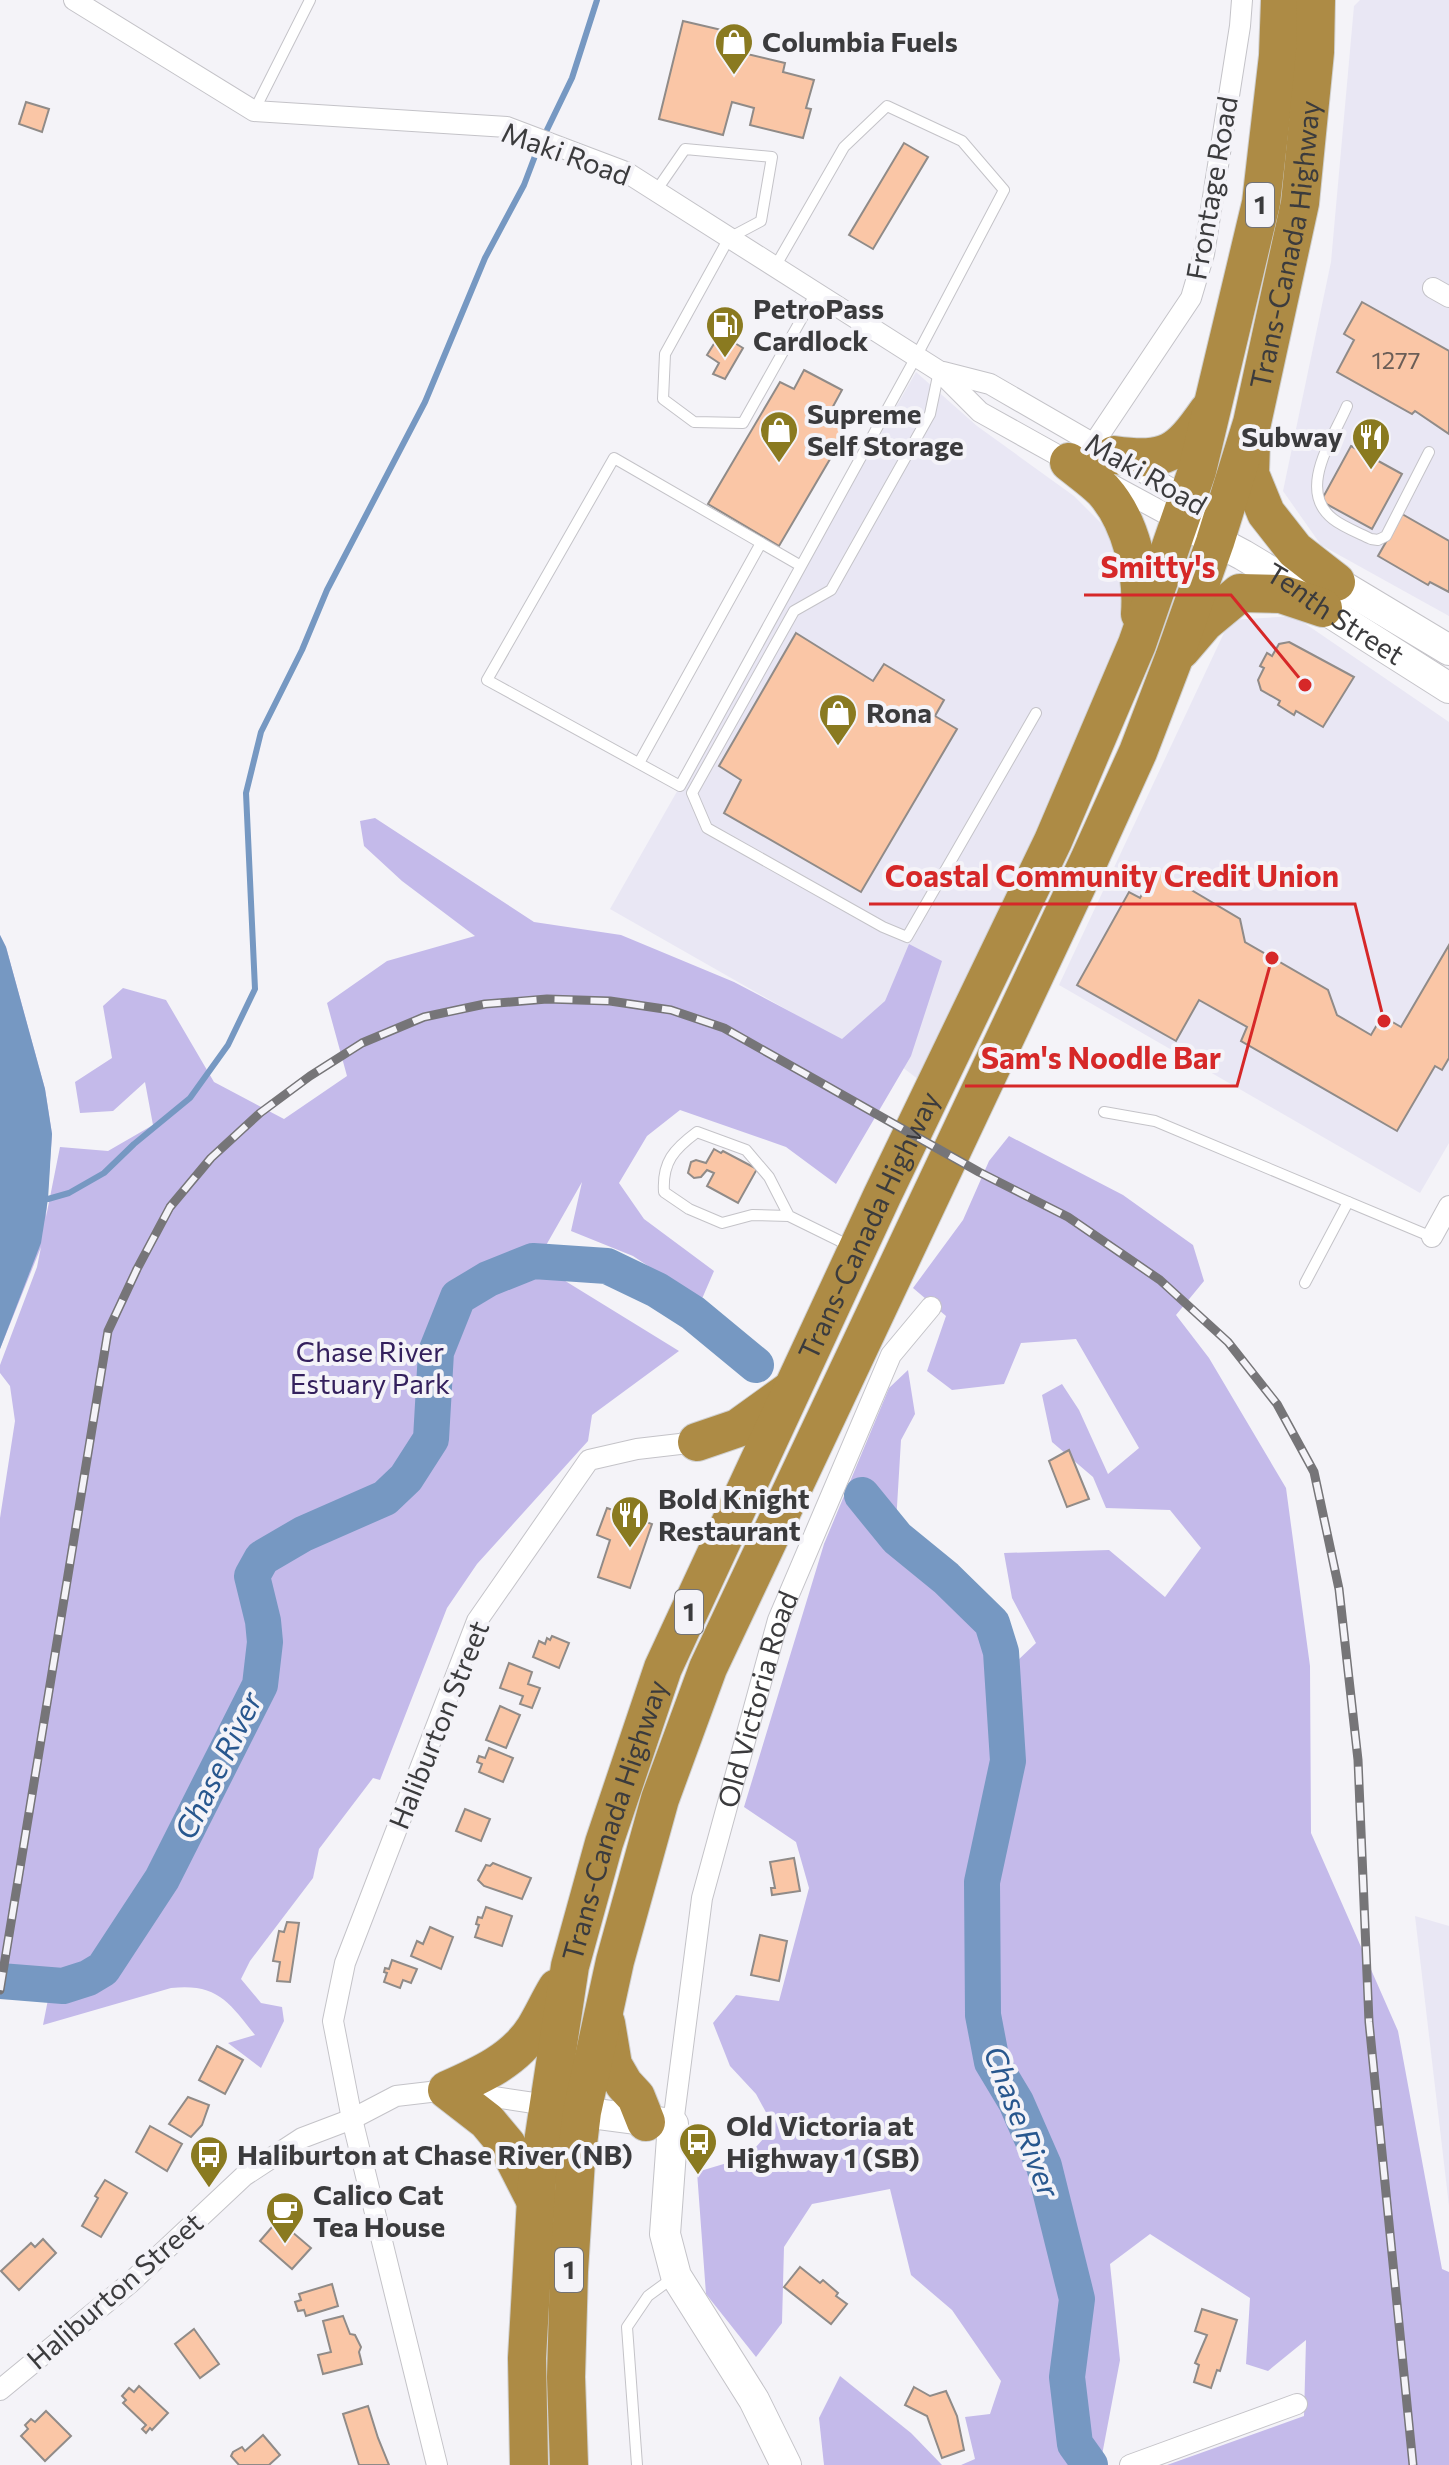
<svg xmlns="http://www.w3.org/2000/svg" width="1449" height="2465" viewBox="0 0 1449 2465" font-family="Commissioner,sans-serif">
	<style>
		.built { fill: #e9e7f4 }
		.green { fill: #c4baea }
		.water { fill: #7698c2 }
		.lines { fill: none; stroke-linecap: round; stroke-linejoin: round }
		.stream { stroke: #7698c2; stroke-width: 6 }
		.river { stroke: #7698c2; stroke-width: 36 }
		.building { fill: #fac6a6; stroke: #908b88; stroke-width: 2 }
		.lane-casing { stroke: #c4c3c8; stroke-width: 12 }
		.street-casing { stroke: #c4c3c8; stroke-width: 22 }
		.secondary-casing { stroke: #c4c3c8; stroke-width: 32 }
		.highway-casing { stroke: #d0d0d0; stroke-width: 40 }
		.lane { stroke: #fff; stroke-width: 10 }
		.street { stroke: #fff; stroke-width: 20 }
		.secondary { stroke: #fff; stroke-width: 30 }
		.highway { stroke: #ad8b45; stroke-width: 38 }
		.rail-casing { stroke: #767578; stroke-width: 9 }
		.rail { stroke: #f4f3f8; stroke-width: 6; stroke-dasharray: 18; stroke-linecap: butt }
		.labels { text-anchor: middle; stroke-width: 8; stroke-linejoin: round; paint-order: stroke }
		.number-label { font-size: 24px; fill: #6b5e57 }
		.shield { fill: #f4f3f8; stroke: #727275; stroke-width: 2 }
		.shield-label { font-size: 26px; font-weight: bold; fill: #3b3b3d }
		.poi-label { font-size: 28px; font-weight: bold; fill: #3b3b3d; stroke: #f4f3f8; text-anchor: start }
		.street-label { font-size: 28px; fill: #3b3b3d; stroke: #f4f3f8 }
		.park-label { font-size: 28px; fill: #34205d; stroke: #f4f3f8 }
		.water-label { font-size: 30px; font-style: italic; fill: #28578e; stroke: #f4f3f8 }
		.leader { fill: none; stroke: #d62828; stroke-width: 3 }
		.callout-dot { fill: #d62828; stroke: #f4f3f8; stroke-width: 3 }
		.callout-label { font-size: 30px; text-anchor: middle; font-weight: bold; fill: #d62828; stroke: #f4f3f8; stroke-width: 8; stroke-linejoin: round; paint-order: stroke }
	</style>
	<rect width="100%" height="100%" fill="#f4f3f8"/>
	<g class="built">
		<path d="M1360 0H1449V616L1321 545 1283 491 1331 262 1354 6Z"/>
		<path d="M916 372 977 426 1074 496 1118 540 1124 628 1027 855 923 1083 876 1047 854 1048 610 909Z"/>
		<path d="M1294 616 1449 722V1143L1420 1193 1059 985 1230 620Z"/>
		<path d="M1415 1916 1449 1926V2206Z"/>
	</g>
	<g class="green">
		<path d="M375 818 534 922 621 935 734 982 842 1039 885 1001 909 944 942 961 911 1056 836 1184 786 1147 680 1110 647 1136 619 1183 644 1219 714 1271 701 1301 633 1256 571 1231 582 1182 536 1263 679 1351 592 1415 588 1441 477 1564 447 1608 380 1780 373 1778 319 1849 313 1878 250 1961 241 1979 261 2003 282 2007 284 2021 261 2068 228 2043 255 2035C229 2002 217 1983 171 1988L43 2025 54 1969 36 1974 0 1968V1518L15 1421 10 1386 0 1373V1365L37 1267 41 1247 0 1349V935L6 947 45 1089 52 1134 46 1217 60 1147 108 1151 153 1125 145 1082 113 1111 80 1113 75 1082 112 1058 103 1006 123 988 166 1000 214 1082 284 1119 347 1076 327 1003 387 961 475 936 402 881 364 846 360 821Z"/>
		<path d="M1009 1136 1123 1195 1193 1245 1204 1281 1176 1315 1209 1358 1286 1488 1310 1666 1311 1833 1398 2031 1442 2269 1449 2272V2465H1167L1304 2416 1306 2340 1268 2371 1246 2364 1250 2298 1150 2234 1110 2264 1120 2360 1102 2455 1073 2465H961L975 2459 965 2417 990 2414 1001 2381 952 2310 911 2275 890 2189 812 2204 784 2247 782 2323 756 2357 706 2294 697 2172 747 2157 774 2127 756 2094 730 2066 713 2023 736 1995 779 2001 809 1888 796 1842 744 1807 824 1544 889 1388 908 1370 915 1414 901 1440 896 1523 981 1612 1014 1664 1036 1643 1012 1598 1004 1553 1109 1550 1165 1597 1201 1548 1170 1510 1106 1508 1093 1477 1052 1442 1042 1395 1062 1384 1079 1410 1108 1474 1139 1448 1076 1339 1021 1343 1004 1384 952 1390 927 1371 946 1316 913 1288 963 1220 989 1161Z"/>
		<path d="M840 2376 911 2433 942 2465H824L819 2418Z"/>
	</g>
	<path class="water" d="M0 935 6 947 45 1089 52 1134 48 1199 41 1243 0 1349Z"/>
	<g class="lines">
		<g class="stream">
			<path d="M544 136 572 78 597 0"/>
			<path d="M48 1199 69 1193 104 1173 134 1144 190 1098 228 1045 255 989 246 793 261 732 302 650 327 590 425 402 485 258 524 185 535 156"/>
		</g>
		<g class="river">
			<path d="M862 1495 897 1538 946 1578 992 1623 1001 1652 1008 1761 982 1882 983 2015 992 2062 1016 2102 1044 2166 1077 2299 1067 2377 1075 2444 1090 2465"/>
			<path d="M0 1981 63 1986 88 1978 103 1969 162 1879 260 1685 265 1642 263 1621 252 1576 262 1558 303 1534 385 1498 406 1478 431 1439 436 1352 458 1297 488 1279 533 1261 607 1266 657 1290 693 1313 756 1365"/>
		</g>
	</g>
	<g class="building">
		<path d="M683 21 743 35 740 47 744 48 743 53 785 63 783 72 814 80 806 108 811 109 803 138 750 125 754 108 732 102 723 135 659 119Z"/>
		<path d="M26 102 49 109 42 132 19 124Z"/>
		<path d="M904 143 928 157 873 249 849 235Z"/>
		<path d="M1362 302 1449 351V434L1415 411 1412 414 1337 372 1354 340 1344 334Z"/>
		<path d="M720 334 743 348 725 379 713 374 719 363 707 355Z"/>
		<path d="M804 370 842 390 830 412 850 425 779 546 708 504 780 382 794 389Z"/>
		<path d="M1351 446 1402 474 1372 529 1321 501Z"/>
		<path d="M1402 514 1449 541V592L1430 582 1428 585 1378 556Z"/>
		<path d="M796 633 873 681 884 664 944 700 935 716 957 729 861 892 724 813 741 780 719 766Z"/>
		<path d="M1289 642 1354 677 1323 727 1296 711 1294 715 1278 705 1280 701 1261 690 1258 680 1264 668 1260 666 1267 653 1272 656 1279 644Z"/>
		<path d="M1156 869 1240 919 1245 942 1328 990 1337 1015 1371 1035 1378 1023 1389 1020 1401 1027 1449 945V1058L1442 1070 1435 1066 1397 1131 1241 1041 1247 1027 1199 1000 1176 1041 1077 985 1129 892 1140 898Z"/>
		<path d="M714 1149 721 1153 723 1151 757 1169 738 1203 707 1186 714 1173 707 1170 701 1177 694 1178 688 1173 691 1162 696 1160 706 1163Z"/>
		<path d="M1069 1450 1089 1499 1067 1507 1049 1461Z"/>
		<path d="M607 1508 652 1524 630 1588 598 1577 610 1540 597 1535Z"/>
		<path d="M552 1636 569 1643 559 1668 533 1657 539 1641 545 1644 547 1638 550 1640Z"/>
		<path d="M509 1663 532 1672 528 1684 540 1688 532 1708 520 1704 523 1696 500 1688Z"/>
		<path d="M500 1706 520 1715 506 1748 486 1740Z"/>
		<path d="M489 1748 513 1758 503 1782 479 1772 482 1764 477 1762 479 1756 485 1758Z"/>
		<path d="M465 1809 490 1819 481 1841 456 1831Z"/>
		<path d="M794 1858 800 1891 772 1895 771 1888H775L770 1862Z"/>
		<path d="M493 1863 531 1878 522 1899 484 1886 478 1880 486 1865 490 1866Z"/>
		<path d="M486 1907 512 1916 502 1946 475 1937 479 1925 476 1924 478 1917 482 1918Z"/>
		<path d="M287 1922 299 1923 290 1982 277 1981 280 1962 273 1961 279 1931 284 1932Z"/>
		<path d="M430 1927 453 1937 441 1969 411 1956 417 1941 423 1944Z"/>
		<path d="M760 1935 787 1941 779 1981 751 1975Z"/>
		<path d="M392 1960 417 1969 411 1983 403 1980 400 1988 384 1982 387 1973 384 1972 385 1968 389 1969Z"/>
		<path d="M217 2046 243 2060 225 2094 199 2080Z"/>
		<path d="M188 2097 209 2105 202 2125 191 2137 169 2124Z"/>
		<path d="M150 2126 182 2144 167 2171 136 2152Z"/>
		<path d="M105 2180 127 2193 101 2237 82 2226 98 2198 95 2196Z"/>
		<path d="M278 2220 311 2248 292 2269 260 2241Z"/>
		<path d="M43 2239 56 2253 19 2290 1 2271 31 2243 35 2247Z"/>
		<path d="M800 2267 820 2283 823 2280 838 2293 836 2296 847 2304 831 2324 784 2287Z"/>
		<path d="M332 2284 338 2306 306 2316 304 2310 298 2311 295 2302 301 2300 299 2294Z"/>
		<path d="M1202 2309 1237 2320 1220 2371 1217 2370 1211 2388 1194 2382 1199 2365 1195 2363 1207 2335 1195 2331Z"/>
		<path d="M343 2316 350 2334 355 2335 361 2347 359 2352 362 2364 323 2374 318 2355 331 2352 323 2321Z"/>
		<path d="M194 2329 219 2364 200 2378 175 2344Z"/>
		<path d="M139 2386 168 2413 152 2430 150 2428 146 2433 142 2429 146 2425 123 2403 126 2400 122 2396 129 2388 134 2392Z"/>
		<path d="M914 2387 930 2396 946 2391 957 2416 964 2450 942 2458 927 2416 905 2405Z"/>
		<path d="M368 2406 378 2438 389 2465H359L343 2414Z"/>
		<path d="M46 2411 71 2436 45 2461 21 2436 28 2429 25 2425 31 2419 35 2422Z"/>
		<path d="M263 2435 280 2455 269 2465H239L231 2456 233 2452 242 2447 245 2451Z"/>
	</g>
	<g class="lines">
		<g class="lane-casing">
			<g id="lane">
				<path d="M254 111 310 0"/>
				<path d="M656 191 685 149 772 157 761 221 729 238 665 354 663 399 694 422 743 423 816 293"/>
				<path d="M775 267 844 147 887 106 962 141 1004 190 916 357 680 786 487 680 614 458 801 566"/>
				<path d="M939 371 930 414 831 590 794 611 692 793 707 828 883 927 907 937 1036 713"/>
				<path d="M1347 406C1333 439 1296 490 1333 519 1343 527 1359 533 1371 539L1378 540 1386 536 1429 452"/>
				<path d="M639 763 761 543"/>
				<path d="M1104 1112 1155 1121 1432 1237"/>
				<path d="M789 1216 752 1215 722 1223 689 1209 664 1192C662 1162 674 1149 697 1132L746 1150 769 1177 789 1216 852 1247"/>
				<path d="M1305 1283 1348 1202"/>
				<path d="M637 2465 627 2327 648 2296 674 2277"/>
			</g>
		</g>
		<g class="street-casing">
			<g id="street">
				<path d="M74 0 254 111 507 127 626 172 939 371 980 412 1077 466"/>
				<path d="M1433 288 1449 297"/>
				<path d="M943 372 990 384 1222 518"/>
				<path d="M1094 443 1191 298 1204 254 1240 26 1242 0"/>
				<path d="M1105 481 1179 521"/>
				<path d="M1432 1237 1449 1206"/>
				<path id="s1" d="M673 2124 702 1898 778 1620 891 1355 931 1307"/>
				<path d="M0 2390 130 2283 244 2176 302 2138 352 2119 396 2096 447 2090 547 2105"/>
				<path d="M437 2465 352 2119 333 2021 345 1963 477 1621 589 1460 637 1449 697 1442"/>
				<path d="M1130 2465 1297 2404"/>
			</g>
		</g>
		<g class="secondary-casing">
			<g id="secondary">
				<path id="s2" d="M1179 521 1243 555 1295 586 1323 608 1449 688"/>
				<path d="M1315 574 1336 582 1449 650"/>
				<path d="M582 2112 673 2124 665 2234 676 2276 754 2400 786 2465"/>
			</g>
		</g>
		<g class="highway-casing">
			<g id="highway">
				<path d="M1251 442 1250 474 1266 513 1295 550 1336 582"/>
				<path d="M1114 455C1167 462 1178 454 1208 411"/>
				<path d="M1069 462C1080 471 1093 480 1103 490 1131 521 1143 574 1140 614"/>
				<path d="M1181 650 1205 622 1240 593 1281 594 1323 608"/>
				<path d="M697 1442 738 1428 788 1392"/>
				<path d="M606 2023 613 2065 624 2084 636 2097 646 2122"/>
				<path d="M536 2202 507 2145 487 2121 447 2090C481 2075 515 2060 535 2028 543 2015 549 2001 557 1988"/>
				<path id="s3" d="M529 2465 527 2358 537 2182 570 1966 604 1843 663 1668 882 1196 1053 841 1137 644 1197 471 1261 203 1278 56 1280 0"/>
				<path id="s4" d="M569 2465 566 2377 569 2271 576 2160 582 2112 615 1961 660 1799 708 1668 1090 858 1138 752 1174 658 1215 542 1252 423 1300 203 1315 52 1316 0"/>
			</g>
		</g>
		<use href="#lane" class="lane"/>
		<use href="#street" class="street"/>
		<use href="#secondary" class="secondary"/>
		<use href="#highway" class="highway"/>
		<g class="rail-casing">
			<path id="rail" d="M0 1990 108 1331 137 1269 170 1207 211 1158 260 1113 310 1076 362 1043 424 1017 485 1004 547 999 610 1001 671 1010 724 1028 979 1172 1068 1217 1160 1280 1228 1342 1277 1404 1314 1472 1339 1589 1358 1760 1369 2022 1413 2465"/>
		</g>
		<use href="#rail" class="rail"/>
	</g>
	<defs>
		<g id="shop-pin" transform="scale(2)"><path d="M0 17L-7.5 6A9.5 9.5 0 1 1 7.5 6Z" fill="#8a7a20" stroke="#f4f3f8"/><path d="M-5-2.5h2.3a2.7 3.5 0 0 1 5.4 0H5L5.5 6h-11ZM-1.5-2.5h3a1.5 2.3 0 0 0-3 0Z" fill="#fff"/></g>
		<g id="fuel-pin" transform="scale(2)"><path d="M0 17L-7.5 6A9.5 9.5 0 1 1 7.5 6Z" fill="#8a7a20" stroke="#f4f3f8"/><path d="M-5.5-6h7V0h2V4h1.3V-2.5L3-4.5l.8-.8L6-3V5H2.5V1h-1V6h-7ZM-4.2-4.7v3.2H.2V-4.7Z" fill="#fff"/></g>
		<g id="restaurant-pin" transform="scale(2)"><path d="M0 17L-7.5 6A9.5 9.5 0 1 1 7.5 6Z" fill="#8a7a20" stroke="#f4f3f8"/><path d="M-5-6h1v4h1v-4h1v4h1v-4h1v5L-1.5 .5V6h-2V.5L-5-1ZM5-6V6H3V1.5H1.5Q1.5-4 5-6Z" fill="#fff"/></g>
		<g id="bus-pin" transform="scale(2)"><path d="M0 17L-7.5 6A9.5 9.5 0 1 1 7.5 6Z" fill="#8a7a20" stroke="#f4f3f8"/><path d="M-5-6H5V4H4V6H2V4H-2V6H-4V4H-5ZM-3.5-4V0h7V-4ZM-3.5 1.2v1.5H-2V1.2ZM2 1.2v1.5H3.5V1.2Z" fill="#fff"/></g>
		<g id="cafe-pin" transform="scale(2)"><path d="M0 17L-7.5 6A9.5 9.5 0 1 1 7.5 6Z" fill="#8a7a20" stroke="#f4f3f8"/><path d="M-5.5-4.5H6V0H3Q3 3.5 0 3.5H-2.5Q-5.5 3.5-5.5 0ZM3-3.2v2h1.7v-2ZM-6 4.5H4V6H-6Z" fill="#fff"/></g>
	</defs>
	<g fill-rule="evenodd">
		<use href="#shop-pin" x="734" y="42"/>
		<use href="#fuel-pin" x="725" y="325"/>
		<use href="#shop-pin" x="779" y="430"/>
		<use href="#restaurant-pin" x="1371" y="437"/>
		<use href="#shop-pin" x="838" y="713"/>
		<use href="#restaurant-pin" x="630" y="1515"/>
		<use href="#bus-pin" x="698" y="2142"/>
		<use href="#bus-pin" x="209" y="2155"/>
		<use href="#cafe-pin" x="285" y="2211"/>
	</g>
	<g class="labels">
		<g class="number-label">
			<text x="1396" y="369">1277</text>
		</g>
		<g class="shield">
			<rect x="1246" y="183" width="28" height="44" rx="6"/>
			<rect x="675" y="1590" width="28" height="44" rx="6"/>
			<rect x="555" y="2248" width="28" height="44" rx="6"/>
		</g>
		<g class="shield-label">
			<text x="1260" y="214">1</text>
			<text x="689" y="1621">1</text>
			<text x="569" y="2279">1</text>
		</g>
		<g class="poi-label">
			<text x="762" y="52">Columbia Fuels</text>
			<text x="753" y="319">PetroPass<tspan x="753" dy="32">Cardlock</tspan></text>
			<text x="807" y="424">Supreme<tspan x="807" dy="32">Self Storage</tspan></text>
			<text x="1343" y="447" text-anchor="end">Subway</text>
			<text x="866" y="723">Rona</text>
			<text x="658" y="1509">Bold Knight<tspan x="658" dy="32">Restaurant</tspan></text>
			<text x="726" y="2136">Old Victoria at<tspan x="726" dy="32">Highway 1 (SB)</tspan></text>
			<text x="237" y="2165">Haliburton at Chase River (NB)</text>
			<text x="313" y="2205">Calico Cat<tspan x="313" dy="32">Tea House</tspan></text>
		</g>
		<g class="street-label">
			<text transform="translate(566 154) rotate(20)" y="10">Maki Road</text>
			<text transform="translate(1212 188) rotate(-80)" y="10">Frontage Road</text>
			<text dy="10" stroke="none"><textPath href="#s4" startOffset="2358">Trans-Canada Highway</textPath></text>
			<text transform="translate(1146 474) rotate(30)" y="10">Maki Road</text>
			<text dy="10" stroke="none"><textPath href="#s2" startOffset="182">Tenth Street</textPath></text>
			<text dy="10" stroke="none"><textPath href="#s3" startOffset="1302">Trans-Canada Highway</textPath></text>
			<text dy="10" stroke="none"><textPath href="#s1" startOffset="434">Old Victoria Road</textPath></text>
			<text transform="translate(439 1725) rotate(-68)" y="10">Haliburton Street</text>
			<text dy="10" stroke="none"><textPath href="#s3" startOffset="654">Trans-Canada Highway</textPath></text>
			<text transform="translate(115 2291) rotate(-41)" y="10">Haliburton Street</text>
		</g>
		<g class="park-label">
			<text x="370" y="1362">Chase River<tspan x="370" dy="32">Estuary Park</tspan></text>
		</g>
		<g class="water-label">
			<text transform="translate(219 1766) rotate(-64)" y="10">Chase River</text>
			<text transform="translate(1021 2122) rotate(69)" y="10">Chase River</text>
		</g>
	</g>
	<path class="leader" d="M1305 685L1231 595H1084M1384 1021L1355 904H869M1272 958L1237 1086H965"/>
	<g class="callout-dot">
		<circle cx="1305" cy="685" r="8"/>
		<circle cx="1384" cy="1021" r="8"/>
		<circle cx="1272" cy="958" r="8"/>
	</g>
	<g class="callout-label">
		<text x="1158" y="578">Smitty's</text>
		<text x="1112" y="887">Coastal Community Credit Union</text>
		<text x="1101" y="1069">Sam's Noodle Bar</text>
	</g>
</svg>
